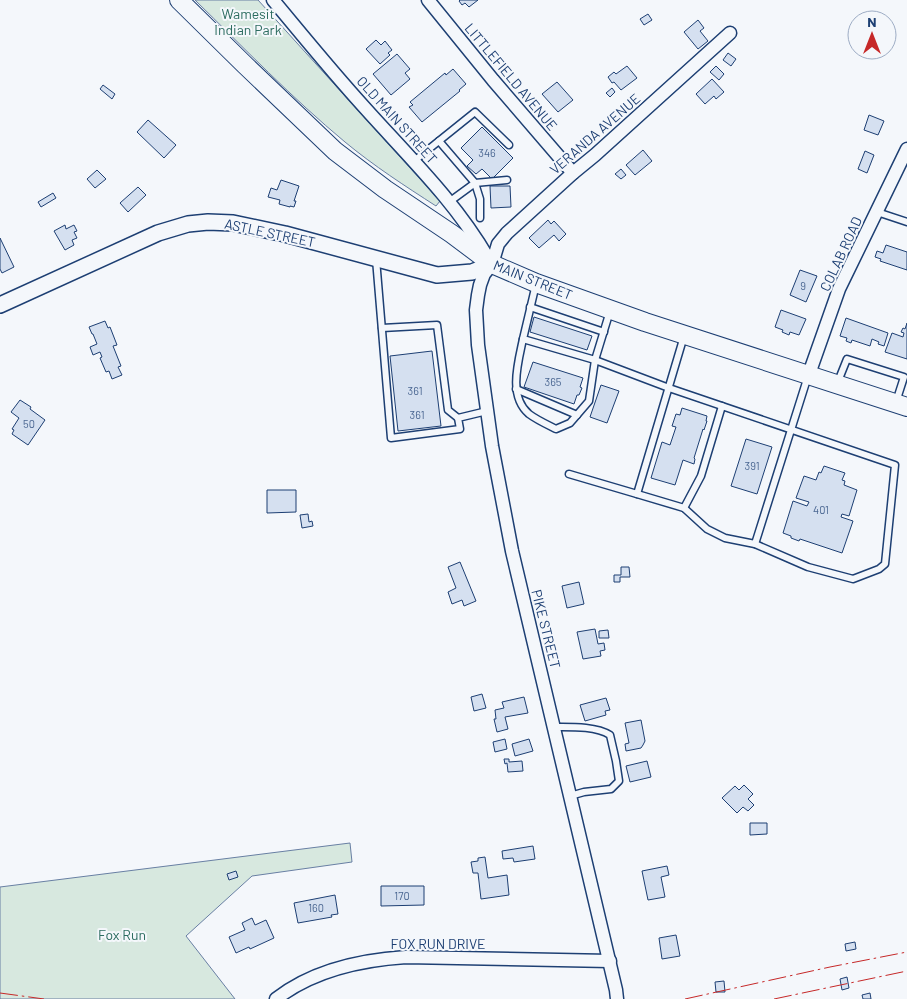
<svg xmlns="http://www.w3.org/2000/svg" width="907" height="999" viewBox="0 0 907 999" font-family="Barlow,sans-serif">
	<style>
		.green { fill: #d7e8df; stroke: #687fa3 }
		.building { fill: #d5e0f0; stroke: #1d3f73 }
		.lines { fill: none; stroke-linecap: round; stroke-linejoin: round }
		.service-casing { stroke: #1d3f73; stroke-width: 9 }
		.minor-casing { stroke: #1d3f73; stroke-width: 15 }
		.tertiary-casing { stroke: #1d3f73; stroke-width: 18 }
		.secondary-casing { stroke: #1d3f73; stroke-width: 20 }
		.service { stroke: #f4f7fb; stroke-width: 6 }
		.minor { stroke: #f4f7fb; stroke-width: 12 }
		.tertiary { stroke: #f4f7fb; stroke-width: 15 }
		.secondary { stroke: #f4f7fb; stroke-width: 18 }
		.power { stroke: #c62828; stroke-width: 1; stroke-dasharray: 18 4 2.5 4; stroke-linecap: butt }
		.labels { text-anchor: middle; stroke-width: 4; stroke-linejoin: round; paint-order: stroke }
		.number-label { font-size: 11px; fill: #4b6792 }
		.park-label { font-size: 14px; fill: #2c6c60; stroke: #f4f7fb }
		.street-label { font-size: 14px; fill: #1d3f73; stroke: #f4f7fb }
	</style>
	<rect width="100%" height="100%" fill="#f4f7fb"/>
	<g class="green">
		<path d="M195 0H258L440 201 436 206C405 186 374 166 345 142 292 98 244 48 195 0Z"/>
		<path d="M350 843 352 862 252 876 186 936 235 999H0V887Z"/>
	</g>
	<g class="building">
		<path d="M460 0H478L469 7 465 3 462 5 459 1Z"/>
		<path d="M648 14 652 20 644 25 640 19Z"/>
		<path d="M698 20 704 28 700 31 708 41 698 49 684 32Z"/>
		<path d="M376 40 381 45 385 41 392 50 388 53 390 55 380 64 366 49Z"/>
		<path d="M728 53 736 59 731 66 723 60Z"/>
		<path d="M397 54 410 69 405 73 410 79 391 95 373 74Z"/>
		<path d="M627 66 637 78 621 90 614 82 612 83 608 77 614 72 616 74Z"/>
		<path d="M716 66 724 74 719 80 710 72Z"/>
		<path d="M453 69 466 84 459 90 460 91 422 122 409 107 413 105 410 102 445 73 446 75Z"/>
		<path d="M712 79 724 92 716 99 714 96 705 104 696 94Z"/>
		<path d="M557 82 573 100 558 112 542 94Z"/>
		<path d="M103 85 115 94 112 99 100 89Z"/>
		<path d="M612 88 615 92 610 97 606 93Z"/>
		<path d="M869 115 884 121 878 135 864 130Z"/>
		<path d="M148 120 176 145 164 158 137 132Z"/>
		<path d="M482 127 513 158 492 179 482 169 476 174 467 166 473 160 461 148Z"/>
		<path d="M643 150 652 161 635 175 626 165Z"/>
		<path d="M865 151 874 155 867 173 858 169Z"/>
		<path d="M621 169 626 175 621 179 615 174Z"/>
		<path d="M97 170 106 179 95 188 87 179Z"/>
		<path d="M281 180 299 186 294 201H296L294 207 290 206V207L279 204 280 200 268 197 271 188 277 190Z"/>
		<path d="M490 186H510L511 207 491 208Z"/>
		<path d="M138 187 146 195 128 212 120 203Z"/>
		<path d="M53 193 56 198 41 207 38 202Z"/>
		<path d="M548 220 551 224 554 221 566 234 559 241 554 235 539 248 529 238Z"/>
		<path d="M65 225 66 229 74 225 77 231 74 232 77 238 72 240 74 245 65 250 54 231Z"/>
		<path d="M0 238 14 267 2 273 0 269Z"/>
		<path d="M886 245 907 252V270L880 261 881 259 875 257 877 251 883 253Z"/>
		<path d="M800 270 817 276 806 302 790 295Z"/>
		<path d="M781 310 806 319 799 335 790 332 789 335 782 332 783 330 775 327Z"/>
		<path d="M534 317 592 336 587 350 530 332Z"/>
		<path d="M846 318 888 333 884 346 878 344 879 342 872 339 870 346 852 340 851 343 846 341 847 338 840 336Z"/>
		<path d="M105 321 108 328 110 327 117 345 113 346 121 366 118 367 122 375 112 379 109 371 106 372 100 358 102 357 100 352 93 355 90 347 97 344 93 334H92L89 327Z"/>
		<path d="M907 323V359L885 352 892 333 903 337 904 333 901 332 903 328 905 329Z"/>
		<path d="M432 351 441 426 398 431 390 356Z"/>
		<path d="M533 362 583 378 580 387 582 388 579 395H577L574 404 524 387Z"/>
		<path d="M601 385 619 391 607 423 590 417Z"/>
		<path d="M20 400 31 407 30 409 45 420 28 445 12 434 14 430 12 429 19 418 11 412Z"/>
		<path d="M682 408 707 416 706 421H707L704 430 703 429 694 458 695 459 694 464 683 460 675 485 651 478 662 442 670 445 676 427 672 426 676 414 680 415Z"/>
		<path d="M746 439 772 447 757 494 731 486Z"/>
		<path d="M824 466 845 473 842 480 845 481 844 485 857 490 849 516 842 514 841 517 853 521 842 553 800 539 799 541 791 538V536L783 533 793 501 807 506 809 502 796 498 804 476 816 480 819 472 821 473Z"/>
		<path d="M267 490H296V512L267 513Z"/>
		<path d="M308 514 309 522 312 521 313 526 302 528 300 515Z"/>
		<path d="M460 562 476 601 464 606 462 600 452 604 448 592 456 588 448 567Z"/>
		<path d="M621 567H629L630 577H620V582H614V575H621Z"/>
		<path d="M579 582 584 604 567 608 562 586Z"/>
		<path d="M595 629 598 644 604 643 605 650 600 651 601 656 583 659 577 632Z"/>
		<path d="M608 630 609 638H599V631Z"/>
		<path d="M482 694 486 708 474 711 471 697Z"/>
		<path d="M524 697 528 713 505 717 508 729 497 732 494 719H496L495 710 504 708 502 702Z"/>
		<path d="M606 698 610 710 605 711 606 715 585 721 580 705Z"/>
		<path d="M641 720 645 741 643 745 641 748 626 751 625 744 629 743 625 723Z"/>
		<path d="M505 739 507 749 495 752 493 742Z"/>
		<path d="M529 739 533 751 515 756 512 744Z"/>
		<path d="M504 759H509V762L522 761 523 771 508 772 507 763 505 764Z"/>
		<path d="M647 761 651 777 630 782 626 766Z"/>
		<path d="M744 785 753 794 748 799 754 805 748 811 743 807 737 813 722 798 735 786 739 790Z"/>
		<path d="M750 823H767V834L750 835Z"/>
		<path d="M533 846 535 859 514 862 513 858 503 859 502 851Z"/>
		<path d="M485 857 488 878 507 875 509 895 481 899 478 873H473L471 862 478 861V858Z"/>
		<path d="M667 866 669 875 661 877 665 897 648 900 642 871Z"/>
		<path d="M236 871 238 877 229 880 227 874Z"/>
		<path d="M381 886H424V905L381 906Z"/>
		<path d="M335 895 338 914 331 915 332 917 298 923 294 903Z"/>
		<path d="M252 918 255 925 266 920 274 938 250 949 249 947 236 953 229 937 245 930 242 923Z"/>
		<path d="M676 935 680 956 662 959 659 938Z"/>
		<path d="M855 942 856 949 846 951 845 944Z"/>
		<path d="M847 977 849 988 842 990 840 979Z"/>
		<path d="M724 981 725 992H716L715 982Z"/>
		<path d="M870 993 871 999H863L862 995Z"/>
	</g>
	<g class="lines">
		<g class="service-casing">
			<g id="service">
				<path d="M439 141 475 183 480 199V218"/>
				<path d="M414 161 475 112 509 145"/>
				<path d="M449 202 475 183 507 180"/>
				<path d="M877 212 907 222"/>
				<path d="M376 259 391 438 460 429 458 418 487 411"/>
				<path d="M536 284 523 339 595 360 610 311"/>
				<path d="M530 307 604 332"/>
				<path d="M382 328 437 325 448 410 458 418"/>
				<path d="M523 339C518 363 508 396 529 414 537 420 548 425 556 429L570 423 589 401 595 360 669 388 895 465 885 564 879 569 853 579 808 567 755 544 725 538 707 529 684 508 637 494"/>
				<path d="M837 384 847 359 904 377 896 402"/>
				<path d="M516 389 577 415"/>
				<path d="M569 474 637 494 684 336"/>
				<path d="M684 508 701 476 722 406"/>
				<path d="M755 544 808 376"/>
				<path d="M554 727C571 727 596 726 610 735L616 761 619 781 611 789 584 792 570 796"/>
			</g>
		</g>
		<g class="minor-casing">
			<g id="minor">
				<path d="M273 0C303 36 333 73 365 108 408 156 455 201 488 258"/>
				<path d="M428 0 493 80 573 173"/>
				<path d="M809 374 839 289 907 149"/>
				<path d="M276 999C313 970 360 960 406 957L610 961"/>
				<path d="M617 999 616 990 512 551 492 446 478 345 476 310 478 295 480 285 484 274 492 264 498 244 507 233 573 173 595 155 730 33"/>
			</g>
		</g>
		<g class="tertiary-casing">
			<path id="tertiary" d="M0 305 158 233 188 224 208 222 233 223 285 234 437 275 472 272 492 264"/>
		</g>
		<g class="secondary-casing">
			<path id="secondary" d="M179 0 245 65 335 151 385 189 452 234 492 264 536 283 645 322 907 407"/>
		</g>
		<use href="#service" class="service"/>
		<use href="#minor" class="minor"/>
		<use href="#tertiary" class="tertiary"/>
		<use href="#secondary" class="secondary"/>
		<g class="power">
			<path d="M0 993 44 999"/>
			<path d="M685 999 830 967 907 952"/>
			<path d="M774 999 907 971"/>
		</g>
	</g>
	<g class="labels">
		<g class="number-label">
			<text x="487" y="157">346</text>
			<text x="803" y="290">9</text>
			<text x="553" y="386">365</text>
			<text x="415" y="395">361</text>
			<text x="417" y="419">361</text>
			<text x="29" y="428">50</text>
			<text x="752" y="470">391</text>
			<text x="821" y="514">401</text>
			<text x="402" y="900">170</text>
			<text x="316" y="912">160</text>
		</g>
		<g class="park-label">
			<text x="248" y="19">Wamesit<tspan x="248" dy="16">Indian Park</tspan></text>
			<text x="122" y="940">Fox Run</text>
		</g>
		<g class="street-label">
			<text transform="translate(511 77) rotate(50)" y="5">LITTLEFIELD AVENUE</text>
			<text transform="translate(397 120) rotate(48)" y="5">OLD MAIN STREET</text>
			<text transform="translate(595 134) rotate(-41)" y="5">VERANDA AVENUE</text>
			<text transform="translate(270 233) rotate(12)" y="5">ASTLE STREET</text>
			<text transform="translate(841 254) rotate(-65)" y="5">COLAB ROAD</text>
			<text transform="translate(533 280) rotate(22)" y="5">MAIN STREET</text>
			<text transform="translate(546 629) rotate(76)" y="5">PIKE STREET</text>
			<text x="438" y="949">FOX RUN DRIVE</text>
		</g>
	</g>
	<g transform="translate(872 35)"><circle r="24" fill="#f4f7fb" stroke="#9eadc5"/>
	<path d="M0-4L9 19L0 12L-9 19Z" fill="#c62828"/>
	<text y="-8" font-size="14" font-weight="bold" text-anchor="middle" fill="#1d3f73">N</text>
	</g>
</svg>
